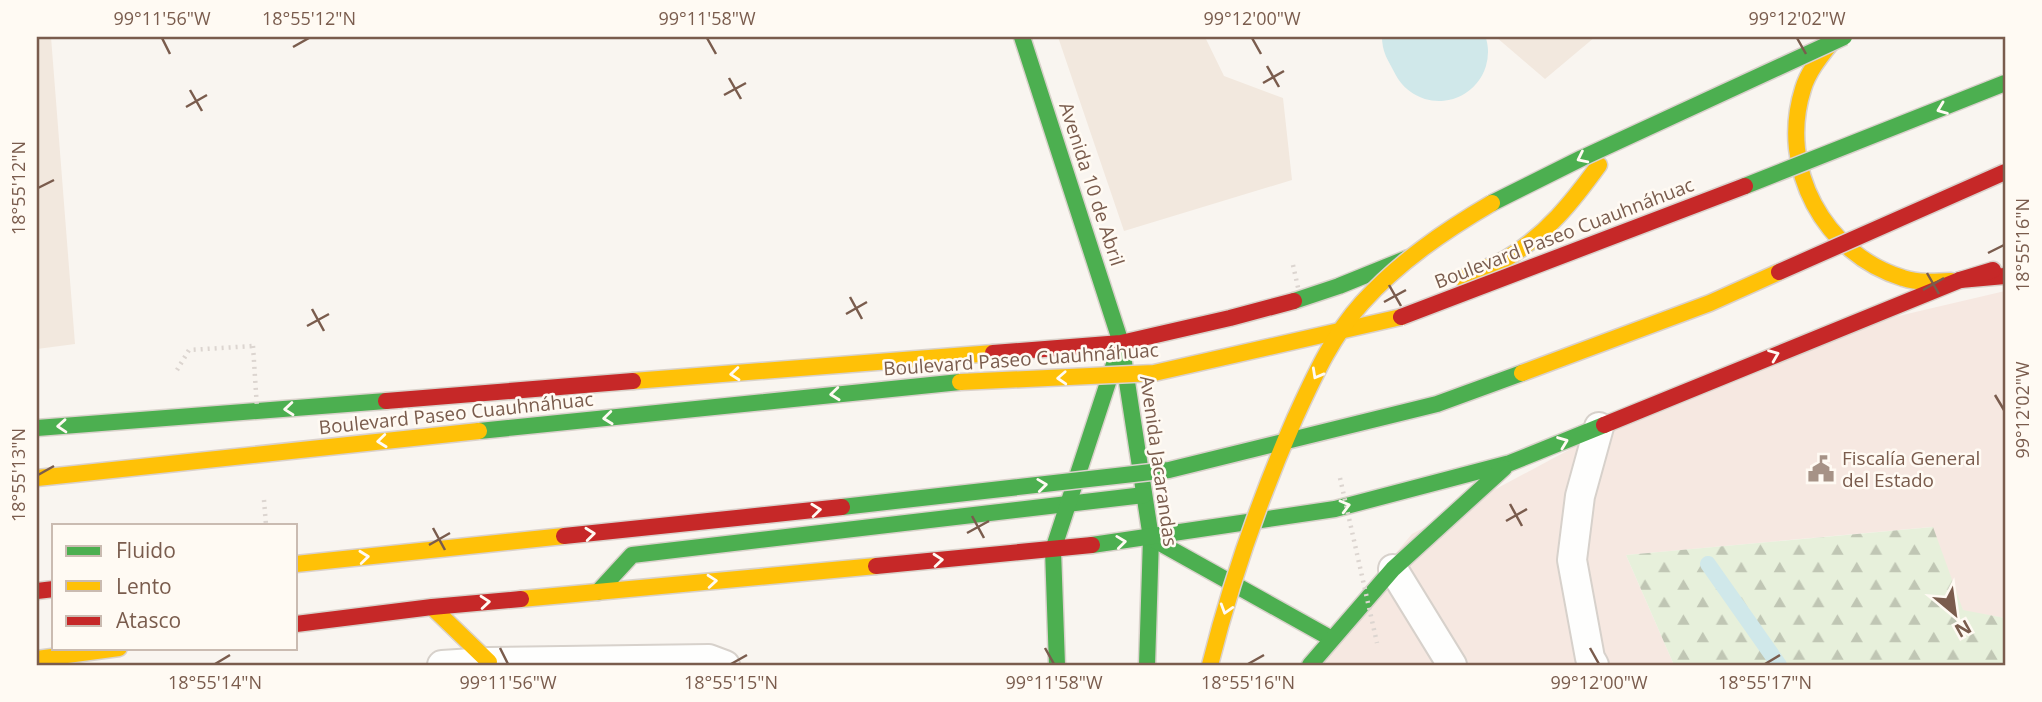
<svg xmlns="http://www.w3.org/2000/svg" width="2042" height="702" viewBox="0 0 2042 702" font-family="'Open Sans',sans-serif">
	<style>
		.residential { fill: #f2e8de }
		.commercial { fill: #f6e8e1 }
		.forest { fill: url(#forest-firs) }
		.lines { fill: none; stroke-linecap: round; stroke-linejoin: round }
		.stream { stroke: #d0e8ea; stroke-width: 16 }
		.river { stroke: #d0e8ea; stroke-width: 98 }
		.lane-casing { stroke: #d7d1cb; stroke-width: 32 }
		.fast-casing { stroke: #d9d2cb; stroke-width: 19 }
		.slow-casing { stroke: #d9d2cb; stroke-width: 19 }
		.jam-casing { stroke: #d9d2cb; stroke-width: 19 }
		.path { stroke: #dcd5d0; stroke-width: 4.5; stroke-dasharray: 2 5; stroke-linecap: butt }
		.lane { stroke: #fefefd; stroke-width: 28 }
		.fast { stroke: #4caf50; stroke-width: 16 }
		.slow { stroke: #ffc107; stroke-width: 16 }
		.jam { stroke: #c62828; stroke-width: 16 }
		.fast-bridge-casing { stroke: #dad1cc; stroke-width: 19; stroke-linecap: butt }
		.slow-bridge-casing { stroke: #dad1cc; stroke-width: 19; stroke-linecap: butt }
		.jam-bridge-casing { stroke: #dad1cc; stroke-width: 19; stroke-linecap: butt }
		.path-bridge { stroke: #dcd5d0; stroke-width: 4.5; stroke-dasharray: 2 5; stroke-linecap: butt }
		.fast-bridge { stroke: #4caf50; stroke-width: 16 }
		.slow-bridge { stroke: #ffc107; stroke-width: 16 }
		.jam-bridge { stroke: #c62828; stroke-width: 16 }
		.oneway { stroke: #fffaf3 }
		.ticks { fill: none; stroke: #7a5c4d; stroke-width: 2.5 }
		.labels { text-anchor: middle; stroke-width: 5; stroke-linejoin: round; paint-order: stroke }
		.street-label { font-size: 19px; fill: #7a5c4d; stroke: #fffaf3 }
		.poi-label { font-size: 19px; fill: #7a5c4d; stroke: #fffaf3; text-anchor: start }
		.neatline { fill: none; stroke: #7a5c4d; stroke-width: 2.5 }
		.ticks-label { font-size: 18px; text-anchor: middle; fill: #7a5c4d }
	</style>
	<defs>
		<pattern id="forest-firs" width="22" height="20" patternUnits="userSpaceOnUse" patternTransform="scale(1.75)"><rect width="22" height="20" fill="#e7f0db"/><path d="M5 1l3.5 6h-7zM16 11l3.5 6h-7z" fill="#c0c6b4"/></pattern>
	</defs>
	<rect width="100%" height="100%" fill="#f9f5f0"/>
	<g class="residential">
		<path d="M37 37H51L75 344 37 349Z"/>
		<path d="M1058 37H1205L1224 76 1283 98 1292 180 1124 231Z"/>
		<path d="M1496 37H1595L1545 79Z"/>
	</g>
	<path class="commercial" d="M2005 291V618L1963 611 1932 527 1626 555 1674 665H1300L1412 534 1643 410 1813 336Z"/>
	<path class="forest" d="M1933 527 1963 610 2005 618V665H1674L1626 555Z"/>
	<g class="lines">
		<path class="stream" d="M1708 564 1779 665"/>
		<path class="river" d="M1431 37 1439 52"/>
		<g class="lane-casing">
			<g id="lane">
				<path d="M1393 569 1452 665"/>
				<path d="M442 665 489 662 709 659 725 665"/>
				<path d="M1594 665 1590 658 1572 560 1580 496 1599 427"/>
			</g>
		</g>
		<g class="fast-casing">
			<g id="fast">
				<path d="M1022 37 1121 343 1151 538 1147 665"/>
				<path d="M1294 301 1339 286 1408 258"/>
				<path d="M37 428 386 401"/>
				<path d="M1151 538 1332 639"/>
				<path d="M1092 545 1335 509 1510 463 1604 425"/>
				<path d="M598 592 632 555 1144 495"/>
				<path d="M1057 665 1053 550 1118 352"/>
				<path d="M1310 665 1393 569 1504 468"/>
			</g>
		</g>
		<g class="slow-casing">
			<g id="slow">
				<path d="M1831 43C1820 57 1808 72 1803 89 1778 168 1824 254 1903 278 1918 283 1935 282 1951 281"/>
				<path d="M1462 278C1477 271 1493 266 1507 258 1546 235 1573 201 1599 165"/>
				<path d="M633 381 993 353"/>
				<path d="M521 599 876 566"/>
				<path d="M432 607 489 662"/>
				<path d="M37 659 119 648"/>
			</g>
		</g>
		<g class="jam-casing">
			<g id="jam">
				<path d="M1960 280 2005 276"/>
				<path d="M993 353 1121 343 1230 318 1294 301"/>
				<path d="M386 401 633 381"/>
				<path d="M1604 425 1960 280 1993 270"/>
				<path d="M876 566 1092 545"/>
				<path d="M37 591 54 589"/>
				<path d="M296 624 432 607 521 599"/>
			</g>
		</g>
		<path class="path" d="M177 370 189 350 253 346"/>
		<use href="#lane" class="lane"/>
		<use href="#fast" class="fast"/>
		<use href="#slow" class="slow"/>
		<use href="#jam" class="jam"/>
		<g class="fast-bridge-casing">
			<g id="fast-bridge">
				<path d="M1745 186 2005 83"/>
				<path d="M1492 203 1582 158 1844 37"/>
				<path d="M479 431 960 382"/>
				<path d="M842 507 1169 470 1437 404 1522 373"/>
			</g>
		</g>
		<g class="slow-bridge-casing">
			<g id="slow-bridge">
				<path d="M1522 373 1710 303 1779 272"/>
				<path d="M960 382 1154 373 1401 317"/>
				<path d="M37 478 479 431"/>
				<path d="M296 564 564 536"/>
				<path d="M1210 665C1231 581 1260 498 1295 418 1313 379 1332 336 1362 303 1399 262 1444 231 1492 203"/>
			</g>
		</g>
		<g class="jam-bridge-casing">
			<g id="jam-bridge">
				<path d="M1779 272 2005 172"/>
				<path d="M1401 317 1745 186"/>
				<path d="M564 536 842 507"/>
			</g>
		</g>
		<g class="path-bridge">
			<path d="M1293 265 1299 292"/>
			<path d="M253 346 257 408"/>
			<path d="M1340 478 1377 643"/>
			<path d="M264 500 266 525"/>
		</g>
		<use href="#fast-bridge" class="fast-bridge"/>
		<use href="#slow-bridge" class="slow-bridge"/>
		<use href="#jam-bridge" class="jam-bridge"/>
	</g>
	<defs><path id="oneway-chevron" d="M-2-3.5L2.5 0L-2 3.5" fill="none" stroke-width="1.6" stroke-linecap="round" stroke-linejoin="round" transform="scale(1.75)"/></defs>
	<g class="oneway">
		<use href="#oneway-chevron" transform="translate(1942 109) rotate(159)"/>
		<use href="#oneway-chevron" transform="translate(1582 158) rotate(154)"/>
		<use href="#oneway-chevron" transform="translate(1774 355) rotate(-22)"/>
		<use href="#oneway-chevron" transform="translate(735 374) rotate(175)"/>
		<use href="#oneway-chevron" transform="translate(1317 374) rotate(119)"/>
		<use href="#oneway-chevron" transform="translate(1062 378) rotate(177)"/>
		<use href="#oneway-chevron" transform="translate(835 394) rotate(174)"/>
		<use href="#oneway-chevron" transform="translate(289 409) rotate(175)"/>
		<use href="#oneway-chevron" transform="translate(608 418) rotate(174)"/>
		<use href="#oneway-chevron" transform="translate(62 426) rotate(176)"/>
		<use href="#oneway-chevron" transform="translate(382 441) rotate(174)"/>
		<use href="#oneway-chevron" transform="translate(1563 442) rotate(-21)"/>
		<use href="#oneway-chevron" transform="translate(1042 485) rotate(-7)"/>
		<use href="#oneway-chevron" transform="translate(1345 506) rotate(-15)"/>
		<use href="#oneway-chevron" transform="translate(816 510) rotate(-6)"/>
		<use href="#oneway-chevron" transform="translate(590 534) rotate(-6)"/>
		<use href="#oneway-chevron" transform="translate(1121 542) rotate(-7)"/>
		<use href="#oneway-chevron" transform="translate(364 557) rotate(-6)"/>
		<use href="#oneway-chevron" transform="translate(938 560) rotate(-5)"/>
		<use href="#oneway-chevron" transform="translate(712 581) rotate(-5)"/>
		<use href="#oneway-chevron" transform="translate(485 602) rotate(-5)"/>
		<use href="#oneway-chevron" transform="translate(1226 609) rotate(107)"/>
	</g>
	<path class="ticks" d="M162 38 170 54M707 38 716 54M1252 38 1261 54M1797 38 1806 54M293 47 309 38M1267 66 1279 87M729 78 741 99M1263 83 1284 71M190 90 202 111M724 95 746 83M186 107 207 95M38 188 54 180M1988 253 2004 245M1927 273 1939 294M1389 285 1401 306M1923 290 1944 278M850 297 862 319M1384 302 1406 290M312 309 324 331M846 314 867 302M307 326 329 314M1995 395 2004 410M38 475 54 466M1510 504 1522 526M972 516 984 538M1506 521 1527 509M433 528 445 550M967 533 989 521M429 545 450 533M500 648 508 664M1045 648 1054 664M1590 648 1599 664M215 664 230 655M731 664 747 655M1248 664 1264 655M1765 664 1780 655"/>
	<defs>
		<g id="civic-bare" transform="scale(2.1)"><path d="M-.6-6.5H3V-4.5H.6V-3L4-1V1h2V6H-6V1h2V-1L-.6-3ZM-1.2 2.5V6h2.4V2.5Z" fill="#a69286" stroke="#fffaf3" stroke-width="2.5" paint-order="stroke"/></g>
	</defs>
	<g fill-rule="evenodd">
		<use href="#civic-bare" x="1821" y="469"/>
	</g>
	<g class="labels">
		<g class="street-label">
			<text transform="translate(1092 184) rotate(72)" y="7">Avenida 10 de Abril</text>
			<text transform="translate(1564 233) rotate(-21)" y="7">Boulevard Paseo Cuauhnáhuac</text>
			<text transform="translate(1021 359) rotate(-4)" y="7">Boulevard Paseo Cuauhnáhuac</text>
			<text transform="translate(456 413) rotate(-6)" y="7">Boulevard Paseo Cuauhnáhuac</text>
			<text transform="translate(1159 461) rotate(82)" y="7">Avenida Jacarandas</text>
		</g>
		<g class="poi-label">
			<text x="1842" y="465">Fiscalía General<tspan x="1842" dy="22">del Estado</tspan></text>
		</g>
	</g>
	<rect width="2042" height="702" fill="none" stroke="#fffaf3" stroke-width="77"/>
	<rect x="52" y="524" width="245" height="126" fill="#fffaf3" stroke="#cabbb1" stroke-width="2"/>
	<rect x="66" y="546" width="35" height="10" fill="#4caf50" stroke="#cabbb1" stroke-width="2"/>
	<text x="116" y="558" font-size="21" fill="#7a5c4d">Fluido</text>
	<rect x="66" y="581" width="35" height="10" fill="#ffc107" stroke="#cabbb1" stroke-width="2"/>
	<text x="116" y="594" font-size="21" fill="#7a5c4d">Lento</text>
	<rect x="66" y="616" width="35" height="10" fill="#c62828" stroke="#cabbb1" stroke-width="2"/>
	<text x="116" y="628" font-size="21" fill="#7a5c4d">Atasco</text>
	<g transform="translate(1955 614) rotate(151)" stroke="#fffaf3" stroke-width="5" paint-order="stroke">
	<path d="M0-5L12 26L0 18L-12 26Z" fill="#7a5c4d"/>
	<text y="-10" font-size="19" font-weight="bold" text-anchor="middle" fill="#7a5c4d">N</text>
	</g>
	<rect x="38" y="38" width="1966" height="626" class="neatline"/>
	<g class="ticks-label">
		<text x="162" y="25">99°11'56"W</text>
		<text x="309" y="25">18°55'12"N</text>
		<text x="707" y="25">99°11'58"W</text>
		<text x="1252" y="25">99°12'00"W</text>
		<text x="1797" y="25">99°12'02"W</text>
		<text transform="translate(19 188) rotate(-90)" y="6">18°55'12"N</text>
		<text transform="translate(2023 245) rotate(-90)" y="6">18°55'16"N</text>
		<text transform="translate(2023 410) rotate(-90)" y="6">99°12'02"W</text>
		<text transform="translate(19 475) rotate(-90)" y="6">18°55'13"N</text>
		<text x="215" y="689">18°55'14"N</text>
		<text x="508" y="689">99°11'56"W</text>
		<text x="731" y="689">18°55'15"N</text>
		<text x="1054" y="689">99°11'58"W</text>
		<text x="1248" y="689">18°55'16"N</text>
		<text x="1599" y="689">99°12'00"W</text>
		<text x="1765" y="689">18°55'17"N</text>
	</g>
</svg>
